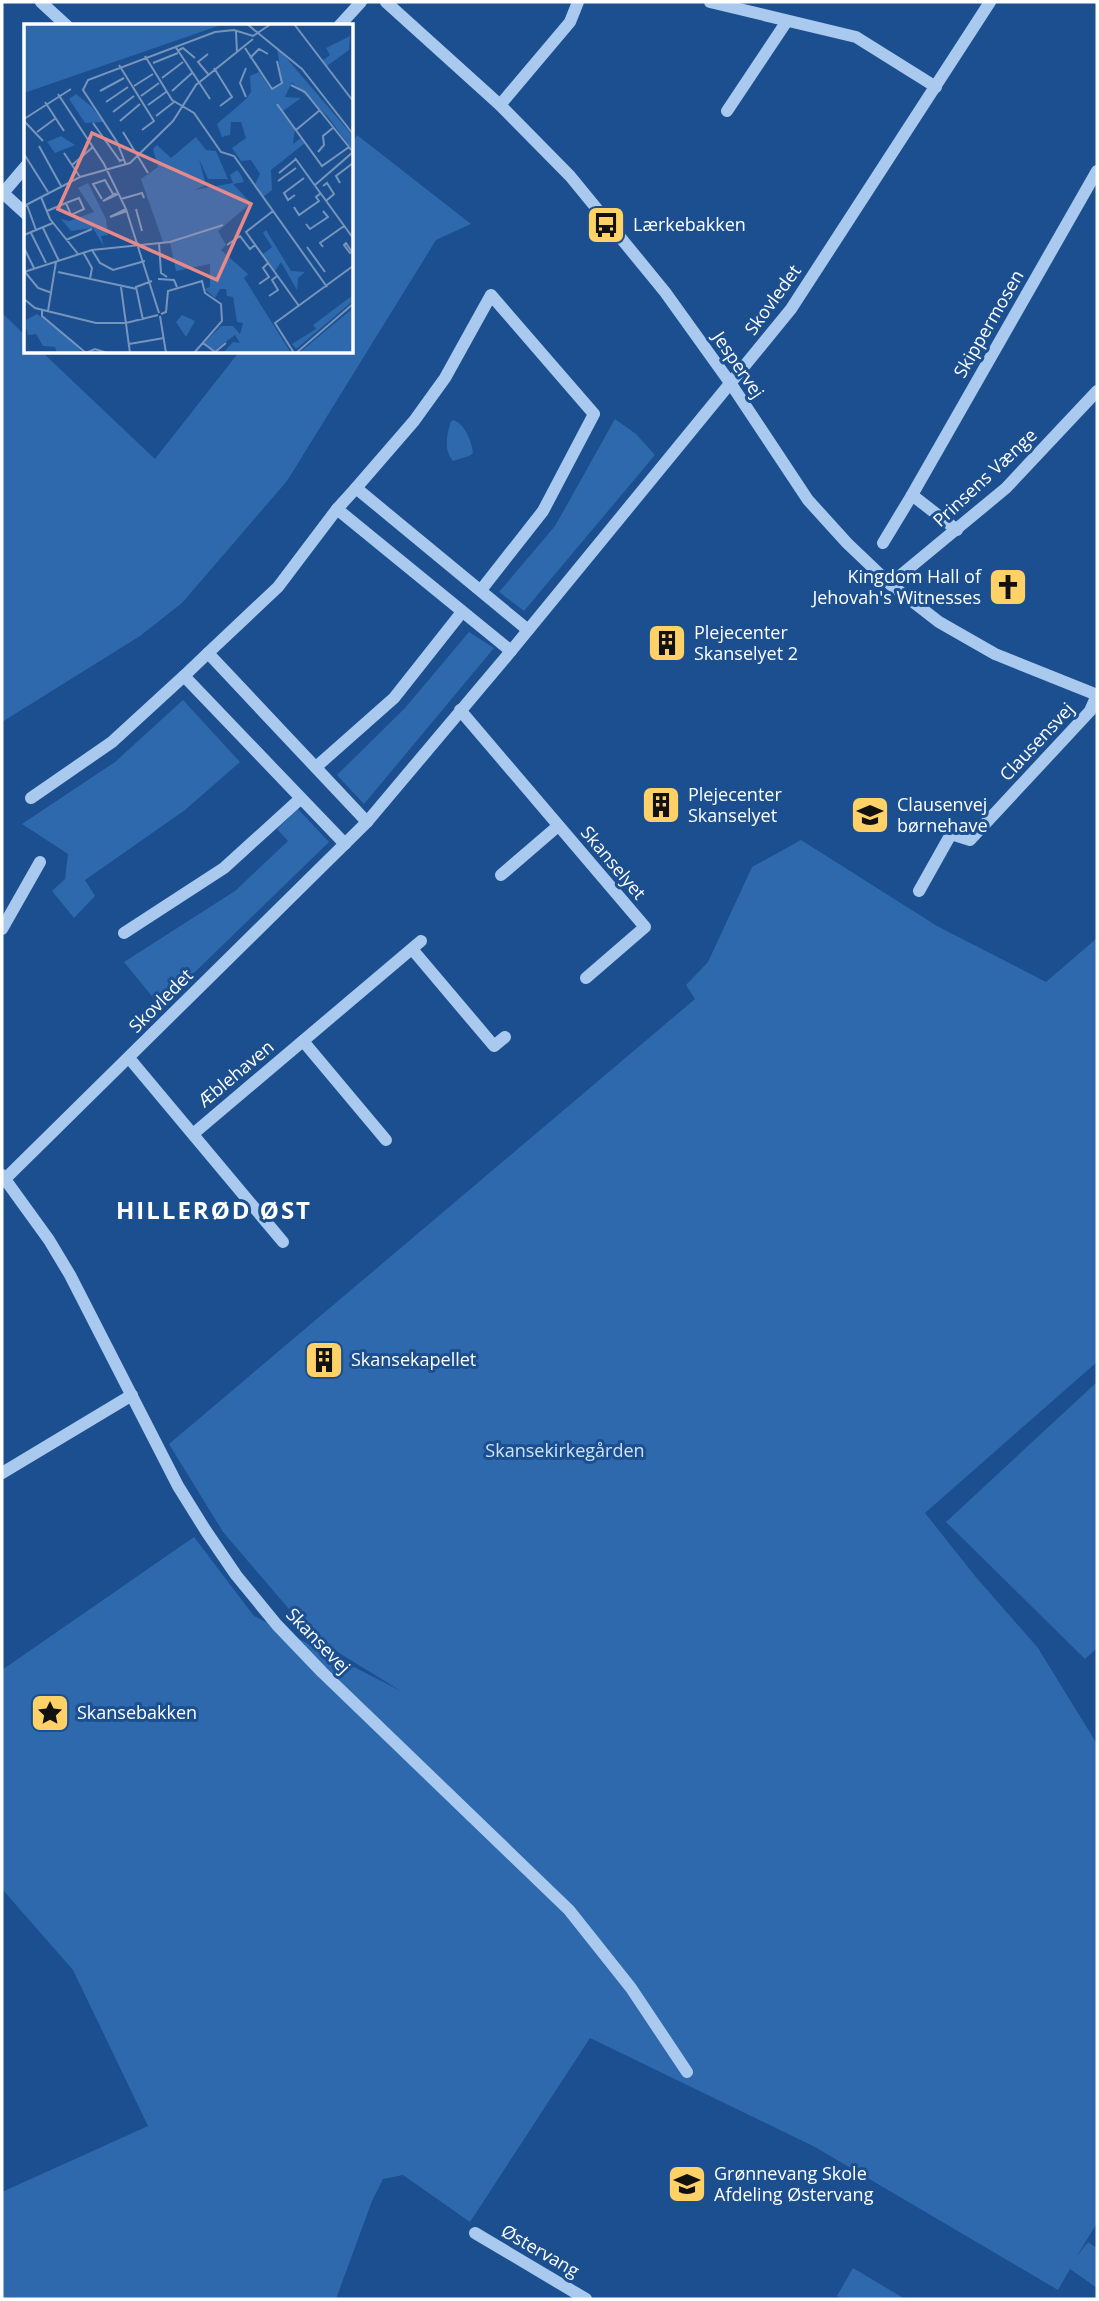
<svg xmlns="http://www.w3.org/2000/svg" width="1099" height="2301" viewBox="0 0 1099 2301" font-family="'Open Sans',sans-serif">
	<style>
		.green { fill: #2e69ad }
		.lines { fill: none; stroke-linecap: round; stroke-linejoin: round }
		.minor { stroke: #a9c9ee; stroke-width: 12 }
		.labels { text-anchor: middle; stroke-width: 6; stroke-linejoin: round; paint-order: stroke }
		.poi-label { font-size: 18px; fill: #fff; stroke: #1b4f8f; text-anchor: start }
		.street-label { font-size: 18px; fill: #fff; stroke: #1b4f8f }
		.park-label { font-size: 18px; fill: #cfe3fa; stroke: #1b4f8f }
		.district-label { font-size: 24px; font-weight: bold; letter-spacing: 2px; fill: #fff; stroke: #1b4f8f }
		.inset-road { fill: none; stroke: #7695bc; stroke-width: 2 }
		.view { fill: #e88989; fill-opacity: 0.15; stroke: #e88989; stroke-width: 3.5 }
		.inset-edge { fill: none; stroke: #fff; stroke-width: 3.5 }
	</style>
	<rect width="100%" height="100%" fill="#1b4f8f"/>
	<g class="green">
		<path d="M357 135 471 224 436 240 287 481 182 603 140 636 2 722V313L26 336V352H42L155 459 239 352H352V145Z"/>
		<path d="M615 419 636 434 655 455 524 611 499 592 555 526Z"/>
		<path d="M454 420C466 426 471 440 473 453L469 456 453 461C443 449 447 435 451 421Z"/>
		<path d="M469 632 494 648 364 804 337 775 405 708Z"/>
		<path d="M183 700 240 762 185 810 85 880 95 896 74 918 52 891 65 879 68 854 22 824 115 762Z"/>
		<path d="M298 809 329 842 160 1006 124 962 235 891 288 841 277 829Z"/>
		<path d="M801 840 937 926 1046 982 1097 938V1362L925 1513 975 1576 1038 1648 1097 1744V2223L1077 2256 1088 2242 1097 2248V2288L1070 2269 1058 2290 815 2147 590 2038 470 2222 403 2175 383 2179 372 2201 336 2299H2V2192L148 2126 73 1970 2 1889V1670L194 1537 254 1616 401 1691 313 1637 223 1532 169 1444 695 999 686 985 708 962 752 867Z"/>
		<path d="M1097 1382V1648L1085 1659 946 1522Z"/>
		<path d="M853 2268 905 2299H843L837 2296Z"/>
	</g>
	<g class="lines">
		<g class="minor">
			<path d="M41 2 67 26"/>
			<path d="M386 2 500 105 570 176 665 292 731 384 808 500 847 543 890 584 939 622 995 654 1097 695"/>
			<path d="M710 2 856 37 936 87"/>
			<path d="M339 26 361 2"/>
			<path d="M500 105 570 22 578 2"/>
			<path d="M727 111 787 21"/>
			<path d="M26 166 3 193 26 214"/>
			<path d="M356 488 414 421 445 378 491 295 594 414 543 511 481 590"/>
			<path d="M957 530 912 495 1097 171"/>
			<path d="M883 543 912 495"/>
			<path d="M890 584 1006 488 1097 391"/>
			<path d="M511 651 337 509 356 488 528 630"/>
			<path d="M208 653 278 587 337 509"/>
			<path d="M460 710 645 927 586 978"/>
			<path d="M316 767 394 698 462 612"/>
			<path d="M31 798 112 742 184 676"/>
			<path d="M345 844 184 676 208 653 367 822"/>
			<path d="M501 875 558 826"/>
			<path d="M919 891 951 834 970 840 1090 711 1097 695"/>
			<path d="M2 929 40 862"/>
			<path d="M124 933 224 868 300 799"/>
			<path d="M412 949 494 1046 505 1037"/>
			<path d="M303 1041 386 1140"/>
			<path d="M129 1058 283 1242"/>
			<path d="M193 1134 421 941"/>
			<path d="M2 1175 49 1240 70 1275 178 1486 206 1531 236 1575 277 1625 322 1672 569 1910 631 1988 687 2072"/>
			<path d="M2 1182 367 822 511 651 791 309 990 2"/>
			<path d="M2 1473 132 1395"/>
			<path d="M475 2233 586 2299"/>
		</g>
	</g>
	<defs>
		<g id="bus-square" transform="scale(2.0125)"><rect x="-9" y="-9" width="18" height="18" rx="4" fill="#ffd166" stroke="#1b4f8f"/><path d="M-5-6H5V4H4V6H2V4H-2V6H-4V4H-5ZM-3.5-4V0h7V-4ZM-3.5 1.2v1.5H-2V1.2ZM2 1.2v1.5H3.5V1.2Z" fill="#111"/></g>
		<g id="church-square" transform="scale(2.0125)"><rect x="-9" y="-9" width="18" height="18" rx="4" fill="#ffd166" stroke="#1b4f8f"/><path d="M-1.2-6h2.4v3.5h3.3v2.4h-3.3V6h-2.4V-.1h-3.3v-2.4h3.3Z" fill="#111"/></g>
		<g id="building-square" transform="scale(2.0125)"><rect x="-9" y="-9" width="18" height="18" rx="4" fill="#ffd166" stroke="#1b4f8f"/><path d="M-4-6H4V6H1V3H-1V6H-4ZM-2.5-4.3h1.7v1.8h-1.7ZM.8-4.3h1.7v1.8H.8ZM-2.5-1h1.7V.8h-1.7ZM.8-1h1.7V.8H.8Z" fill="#111"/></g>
		<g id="school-square" transform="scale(2.0125)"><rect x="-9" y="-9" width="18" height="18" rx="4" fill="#ffd166" stroke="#1b4f8f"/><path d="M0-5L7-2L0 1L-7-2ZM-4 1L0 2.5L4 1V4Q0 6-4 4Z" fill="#111"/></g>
		<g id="sight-square" transform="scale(2.0125)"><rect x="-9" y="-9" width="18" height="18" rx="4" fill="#ffd166" stroke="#1b4f8f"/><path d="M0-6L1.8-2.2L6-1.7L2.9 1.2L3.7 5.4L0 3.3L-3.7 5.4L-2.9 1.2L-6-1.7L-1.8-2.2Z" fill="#111"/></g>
	</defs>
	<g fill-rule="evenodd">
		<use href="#bus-square" x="606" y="225"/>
		<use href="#church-square" x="1008" y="587"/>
		<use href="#building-square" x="667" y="643"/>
		<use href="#building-square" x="661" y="805"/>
		<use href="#school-square" x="870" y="815"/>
		<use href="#building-square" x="324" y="1360"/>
		<use href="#sight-square" x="50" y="1713"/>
		<use href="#school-square" x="687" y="2184"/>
	</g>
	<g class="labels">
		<g class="poi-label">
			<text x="633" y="231">Lærkebakken</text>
			<text x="981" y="583" text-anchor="end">Kingdom Hall of<tspan x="981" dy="21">Jehovah's Witnesses</tspan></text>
			<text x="694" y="639">Plejecenter<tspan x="694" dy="21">Skanselyet 2</tspan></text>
			<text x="688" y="801">Plejecenter<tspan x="688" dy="21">Skanselyet</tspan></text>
			<text x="897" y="811">Clausenvej<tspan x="897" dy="21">børnehave</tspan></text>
			<text x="351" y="1366">Skansekapellet</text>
			<text x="77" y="1719">Skansebakken</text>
			<text x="714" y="2180">Grønnevang Skole<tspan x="714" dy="21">Afdeling Østervang</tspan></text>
		</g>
		<g class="street-label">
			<text transform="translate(773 300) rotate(-54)" y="6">Skovledet</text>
			<text transform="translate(989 324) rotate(-60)" y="6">Skippermosen</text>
			<text transform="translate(738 365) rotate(56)" y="6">Jespervej</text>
			<text transform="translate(985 478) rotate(-43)" y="6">Prinsens Vænge</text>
			<text transform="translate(1037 742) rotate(-47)" y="6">Clausensvej</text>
			<text transform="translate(613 863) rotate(50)" y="6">Skanselyet</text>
			<text transform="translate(161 1001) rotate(-45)" y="6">Skovledet</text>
			<text transform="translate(236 1074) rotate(-40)" y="6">Æblehaven</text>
			<text transform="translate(318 1641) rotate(46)" y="6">Skansevej</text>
			<text transform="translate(540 2251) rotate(30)" y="6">Østervang</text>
		</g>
		<g class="park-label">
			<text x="565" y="1457">Skansekirkegården</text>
		</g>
		<g class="district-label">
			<text x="214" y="1219">HILLERØD ØST</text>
		</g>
	</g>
	<g transform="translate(24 24)">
		<rect width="329" height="329" fill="#1b4f8f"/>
		<path d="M0 0H200L0 69ZM326 12 325 26 303 42 299 36 306 31 302 24ZM253 23 329 112V127L304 93 268 58 261 73 277 74 259 87 271 104 269 120 277 114 281 119 247 146 248 166 239 173 231 160 236 150 227 136 217 137 208 124 222 114 217 98H207L206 111 198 113 193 100 222 75 227 68 226 52 235 48 247 66 258 60ZM52 70 68 83 79 98 61 99 45 75ZM37 112 51 121 31 129 23 118ZM172 113 182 126 192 127 204 155H184L175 135 182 161 170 166 209 159 206 151 213 146 217 151 220 158 209 160 227 179 194 207 202 221 197 226 224 250 220 254 267 329H185H199L209 318 216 319 211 311 190 327 179 320 197 302H209L216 310 219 299 213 298 209 273 203 272 202 265H196L191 274 181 265 186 263V240L152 247 146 219 139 218 117 155 134 143 129 125 133 121 147 134ZM64 159 82 195 84 211 77 212 80 223 69 204 47 207 37 195 45 197 70 188 54 164ZM242 206 267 247 281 248 274 254 273 266 257 238 251 247 239 230 248 223 239 209ZM329 271V277L272 325 268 320 292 305 289 301ZM329 284V329H275ZM13 290 49 317 58 329H33L31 323 19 322 12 310 4 311 0 297ZM158 291 171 297 162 313 152 298Z" fill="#2e69ad"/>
		<path class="inset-road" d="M223 0 278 45 329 110M270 0 329 77M212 7 213 29M151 22 186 75M221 24 248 65 258 59 253 37M153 27 159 24 171 34M121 32 148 76 170 89 197 128 210 132 303 263M226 34 235 25 244 30M129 39 154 29M95 41 130 97 118 106M190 44 208 73 196 82M222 44 216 59 222 73M184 50 174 38 184 30M138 54 159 38M267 61 281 68 329 128 291 161M110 62 129 50M76 67 100 54M148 67 168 49M34 70 80 140 102 185 135 289M117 72 135 59M21 78 40 107M82 78 104 63M253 80 298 142 325 123M124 81 142 68M89 88 110 72M132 92 150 78M0 95 47 65M0 97 19 117M96 97 116 80M69 99 96 137 100 135M272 106 296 86M13 108 32 94M99 108 124 149M15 122 37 162M294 128 300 121 299 112 310 103M40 129 56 153M0 130 24 168M271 134 329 214M48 141 69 123M102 141 93 118 59 66 64 56 191 8 210 6 229 12 247 0M255 149 272 135M254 157 272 144M316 159 312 152 329 139M299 162 303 159 310 170 302 177M92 169 79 177 94 170M271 171 264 176 260 169 280 154M17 173 26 195 54 230M78 175 69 160 81 156 89 170M97 175 118 169 120 174M3 181 12 206M0 182 56 153 106 139 149 97 172 61 229 15M270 183 275 191 295 177 292 173 297 169M102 185 86 193 103 187M112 185 118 207M23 187 42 179 55 174 60 185 47 191 42 179M249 187 222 208 275 282M282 200 286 205 304 193 299 187M19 204 35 237M7 209 22 239M0 211 29 199M42 216 68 205M135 219 137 249 143 253M322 219 328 228 326 229 320 221ZM203 221 216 212 226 225 231 221M283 223 301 248M299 223 296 219 320 202M0 224 10 244M68 226 76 239 89 246 121 237M59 228 68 244 66 255M0 248 68 226 146 218 199 201M1 248 14 264 28 269M34 248 113 265M134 255 150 256 153 263M235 260 245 253 239 244 244 239M97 263 106 329M245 272 254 266 248 256 253 252M0 275 11 284 72 299H102L134 291M18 286V292L62 329M24 287 32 238M137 290 142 288 144 267 178 257 181 269 197 280 198 297 170 329M136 292 142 329M119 296 112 263 128 257M179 319 191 328 202 319M105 320 140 314M62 329 71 325 83 329M270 329 251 299 329 242M272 329 329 280"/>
		<path class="view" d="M68 109 227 180 193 256 34 185Z"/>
		<rect width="329" height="329" class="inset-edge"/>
	</g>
	<rect width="1099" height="2301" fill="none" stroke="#ffffff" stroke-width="7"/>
</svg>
